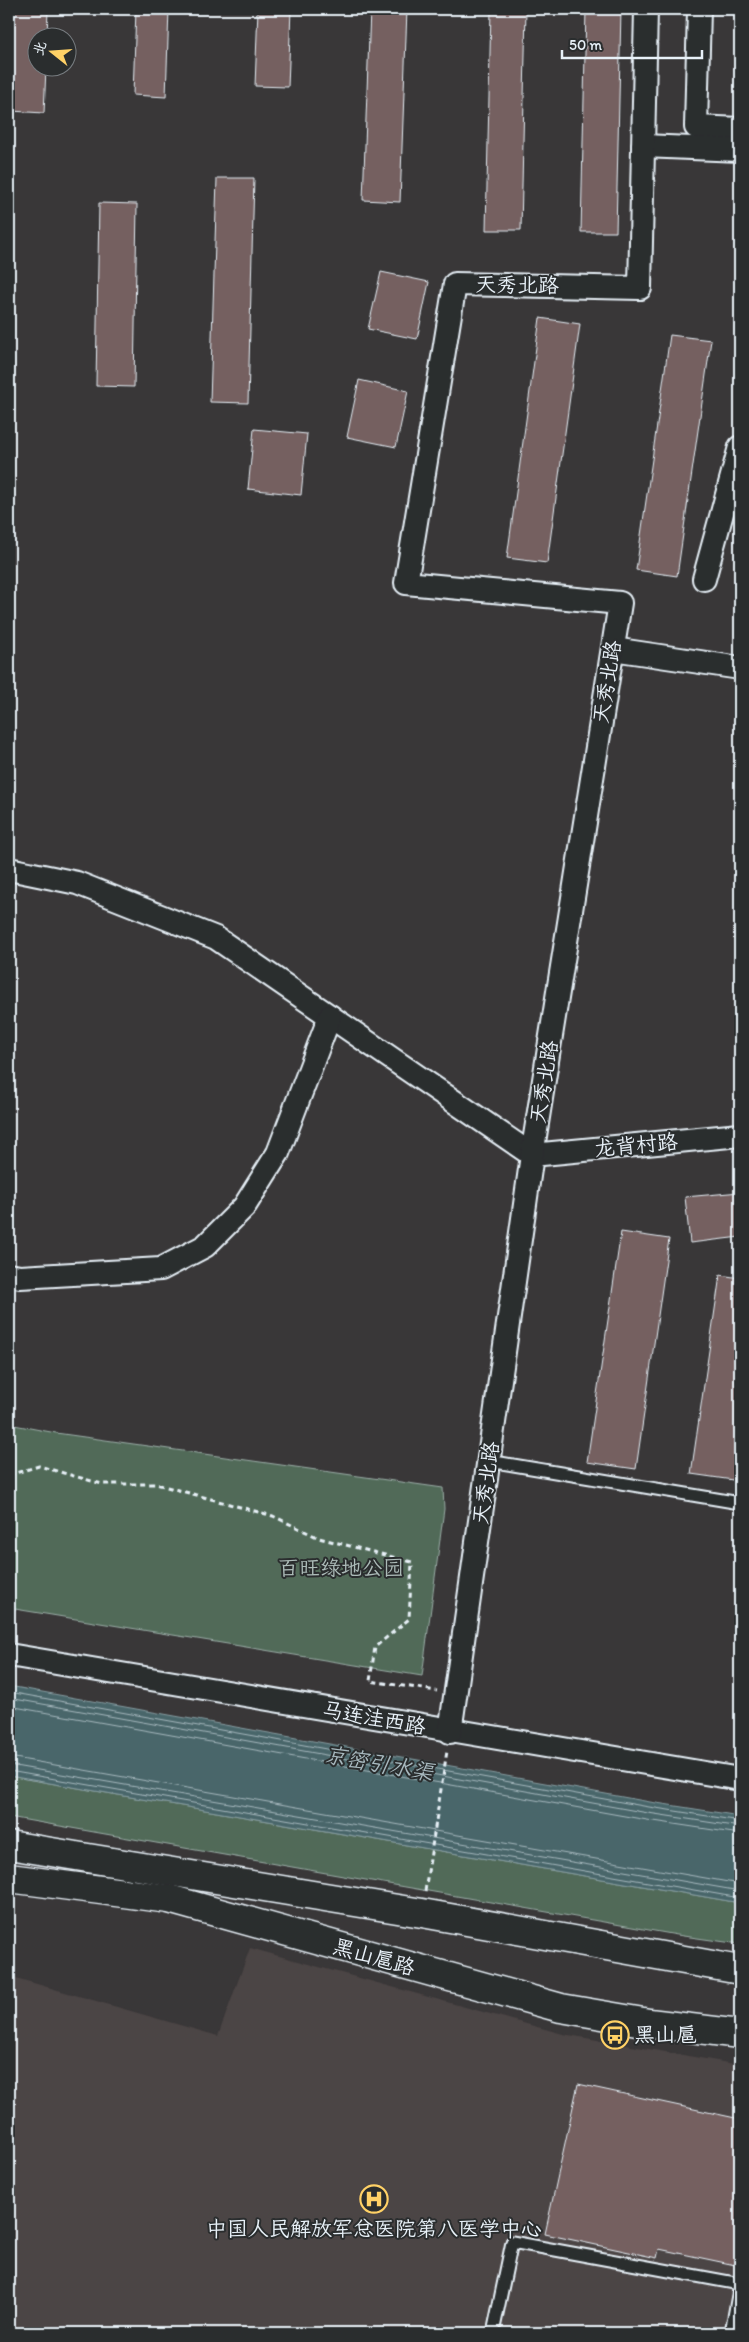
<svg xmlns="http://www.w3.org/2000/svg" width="749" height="2342" viewBox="0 0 749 2342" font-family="Itim,'LXGW WenKai TC',sans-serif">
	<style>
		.built { fill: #4b4444 }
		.green { fill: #516b59; stroke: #9caea8 }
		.water { fill: #48666a; stroke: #889ea3 }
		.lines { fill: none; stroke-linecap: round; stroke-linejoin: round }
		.shore { stroke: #a8b9bf; stroke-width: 1 }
		.building { fill: #746161; stroke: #e8f1f8 }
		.lane-casing { stroke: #e8f1f8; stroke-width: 15 }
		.street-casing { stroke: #e8f1f8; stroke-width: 26 }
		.secondary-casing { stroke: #e8f1f8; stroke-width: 31 }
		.path { stroke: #e8f1f8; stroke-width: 3; stroke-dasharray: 5 4; stroke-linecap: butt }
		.lane { stroke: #2a2d2e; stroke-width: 11 }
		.street { stroke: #2a2d2e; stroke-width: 22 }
		.secondary { stroke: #2a2d2e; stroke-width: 28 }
		.labels { text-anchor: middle; stroke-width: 4; stroke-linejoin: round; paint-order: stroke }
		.street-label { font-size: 21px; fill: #e8f1f8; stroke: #2a2d2e }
		.park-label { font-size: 21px; fill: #acbbb8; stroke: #2a2d2e }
		.poi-label { font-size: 21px; fill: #e8f1f8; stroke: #2a2d2e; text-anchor: start }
		.water-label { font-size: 22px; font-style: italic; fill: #a8b9bf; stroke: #2a2d2e }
	</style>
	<rect width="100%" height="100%" fill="#393738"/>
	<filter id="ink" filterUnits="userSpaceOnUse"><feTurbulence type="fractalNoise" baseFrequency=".02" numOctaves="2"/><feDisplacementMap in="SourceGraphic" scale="10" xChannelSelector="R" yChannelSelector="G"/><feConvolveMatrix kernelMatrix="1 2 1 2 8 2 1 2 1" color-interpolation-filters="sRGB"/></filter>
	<g filter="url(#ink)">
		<path class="built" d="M250 1948 563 2034 740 2065V2333H9V1976L218 2036Z"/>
		<g class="green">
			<path d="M9 1424 56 1433 443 1488 444 1509 422 1676 9 1608Z"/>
			<path d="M9 1776 740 1903V1944L683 1936 9 1817Z"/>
		</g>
		<path class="water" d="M9 1686 650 1802 740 1816V1903L9 1776Z"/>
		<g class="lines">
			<g class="shore">
				<path d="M9 1692 649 1807 740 1821"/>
				<path d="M9 1698 648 1813 740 1827"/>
				<path d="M9 1706 647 1820 740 1834"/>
				<path d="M9 1757 740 1884"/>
				<path d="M9 1765 740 1891"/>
				<path d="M9 1771 740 1898"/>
			</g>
		</g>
		<g class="building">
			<path d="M14 9H48L47 38H38V68H46L44 113 11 111Z"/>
			<path d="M136 9H169L166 97 133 95Z"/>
			<path d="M258 9H291L288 87 255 86Z"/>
			<path d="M370 9H407L400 202 363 200Z"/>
			<path d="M491 9H526L521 230H486Z"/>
			<path d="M586 9H621L616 232H581Z"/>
			<path d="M217 178H254L248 403 210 402Z"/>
			<path d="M99 203 137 204 134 387 96 386Z"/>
			<path d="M381 272 429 282 417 339 368 329Z"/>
			<path d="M540 318 580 324 547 563 507 558Z"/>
			<path d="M670 335 711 340 677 576 636 570Z"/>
			<path d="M359 380 408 391 396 447 347 437Z"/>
			<path d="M254 429 307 434 301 495 248 489Z"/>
			<path d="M740 1192V1237L690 1243 685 1197Z"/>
			<path d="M621 1232 669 1239 636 1469 587 1462Z"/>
			<path d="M720 1275 740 1278V1481L691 1474Z"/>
			<path d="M578 2084 740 2119V2266L659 2249 657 2258 545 2234Z"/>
		</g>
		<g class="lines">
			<g class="lane-casing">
				<g id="lane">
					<path d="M489 1461 740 1503"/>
					<path d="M493 2333 512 2242 740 2284"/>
					<path d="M731 2333 740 2284"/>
				</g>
			</g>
			<g class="street-casing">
				<g id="street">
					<path d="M699 9 696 127 740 129"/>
					<path d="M643 146 740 150"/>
					<path d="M704 579 740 447"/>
					<path d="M613 649 740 668"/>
					<path d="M9 869 77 883 216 938 532 1155 740 1135"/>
					<path d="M9 1275 20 1277 161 1269 205 1246 244 1207 278 1153 330 1016"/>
					<path d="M9 1655 740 1779"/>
					<path d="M450 1732 532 1155 620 603 406 583 455 284 640 288 646 9"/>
				</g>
			</g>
			<g class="secondary-casing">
				<g id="secondary">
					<path d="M9 1845 422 1913 740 1970"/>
					<path d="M9 1878 169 1899 561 2008 649 2023 740 2034"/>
				</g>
			</g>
			<g class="path">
				<path d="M9 1475 39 1466 102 1484H156L273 1516 319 1538 412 1562 409 1619 375 1647 370 1681 437 1691"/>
				<path d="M425 1891 447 1751"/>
			</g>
			<use href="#lane" class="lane"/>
			<use href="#street" class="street"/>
			<use href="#secondary" class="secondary"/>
		</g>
	</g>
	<defs>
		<g id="bus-ring" transform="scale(1.4375)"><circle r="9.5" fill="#2a2d2e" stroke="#ffd166" stroke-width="1.5"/><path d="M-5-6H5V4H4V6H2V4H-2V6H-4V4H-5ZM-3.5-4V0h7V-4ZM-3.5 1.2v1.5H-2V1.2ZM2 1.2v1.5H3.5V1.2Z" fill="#ffd166"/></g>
		<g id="hospital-ring" transform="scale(1.4375)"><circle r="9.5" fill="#2a2d2e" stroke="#ffd166" stroke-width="1.5"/><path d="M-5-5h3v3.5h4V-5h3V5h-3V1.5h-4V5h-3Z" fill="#ffd166"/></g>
	</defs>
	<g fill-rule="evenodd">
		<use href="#bus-ring" x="615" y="2035"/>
		<use href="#hospital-ring" x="374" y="2199"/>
	</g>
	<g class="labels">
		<g class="street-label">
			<text transform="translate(517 285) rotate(1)" y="7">天秀北路</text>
			<text transform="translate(607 682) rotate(-81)" y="7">天秀北路</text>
			<text transform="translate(544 1082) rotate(-81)" y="7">天秀北路</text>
			<text transform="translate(636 1145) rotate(-5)" y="7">龙背村路</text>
			<text transform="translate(486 1483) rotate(-82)" y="7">天秀北路</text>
			<text transform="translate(374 1718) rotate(10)" y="7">马连洼西路</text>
			<text transform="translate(374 1957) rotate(16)" y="7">黑山扈路</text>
		</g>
		<g class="park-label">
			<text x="341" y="1575">百旺绿地公园</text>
		</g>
		<g class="poi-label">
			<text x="634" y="2042">黑山扈</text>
			<text x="374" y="2236" text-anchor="middle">中国人民解放军总医院第八医学中心</text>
		</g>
		<g class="water-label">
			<text transform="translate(379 1763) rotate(10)" y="8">京密引水渠</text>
		</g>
	</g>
	<rect width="749" height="2342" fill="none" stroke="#2a2d2e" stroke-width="30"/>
	<rect x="15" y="15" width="719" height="2312" fill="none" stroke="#e8f1f8" stroke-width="2" filter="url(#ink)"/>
	<g transform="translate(52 52) rotate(287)"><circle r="24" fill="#2a2d2e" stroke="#767b7f"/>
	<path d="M0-4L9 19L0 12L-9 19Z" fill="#ffd166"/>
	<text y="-8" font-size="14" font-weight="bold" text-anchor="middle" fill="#e8f1f8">北</text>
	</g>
	<path d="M562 50v8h140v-8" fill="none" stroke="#e8f1f8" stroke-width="2.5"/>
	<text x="569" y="50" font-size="15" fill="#e8f1f8" stroke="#2a2d2e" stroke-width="4" paint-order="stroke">50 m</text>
</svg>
